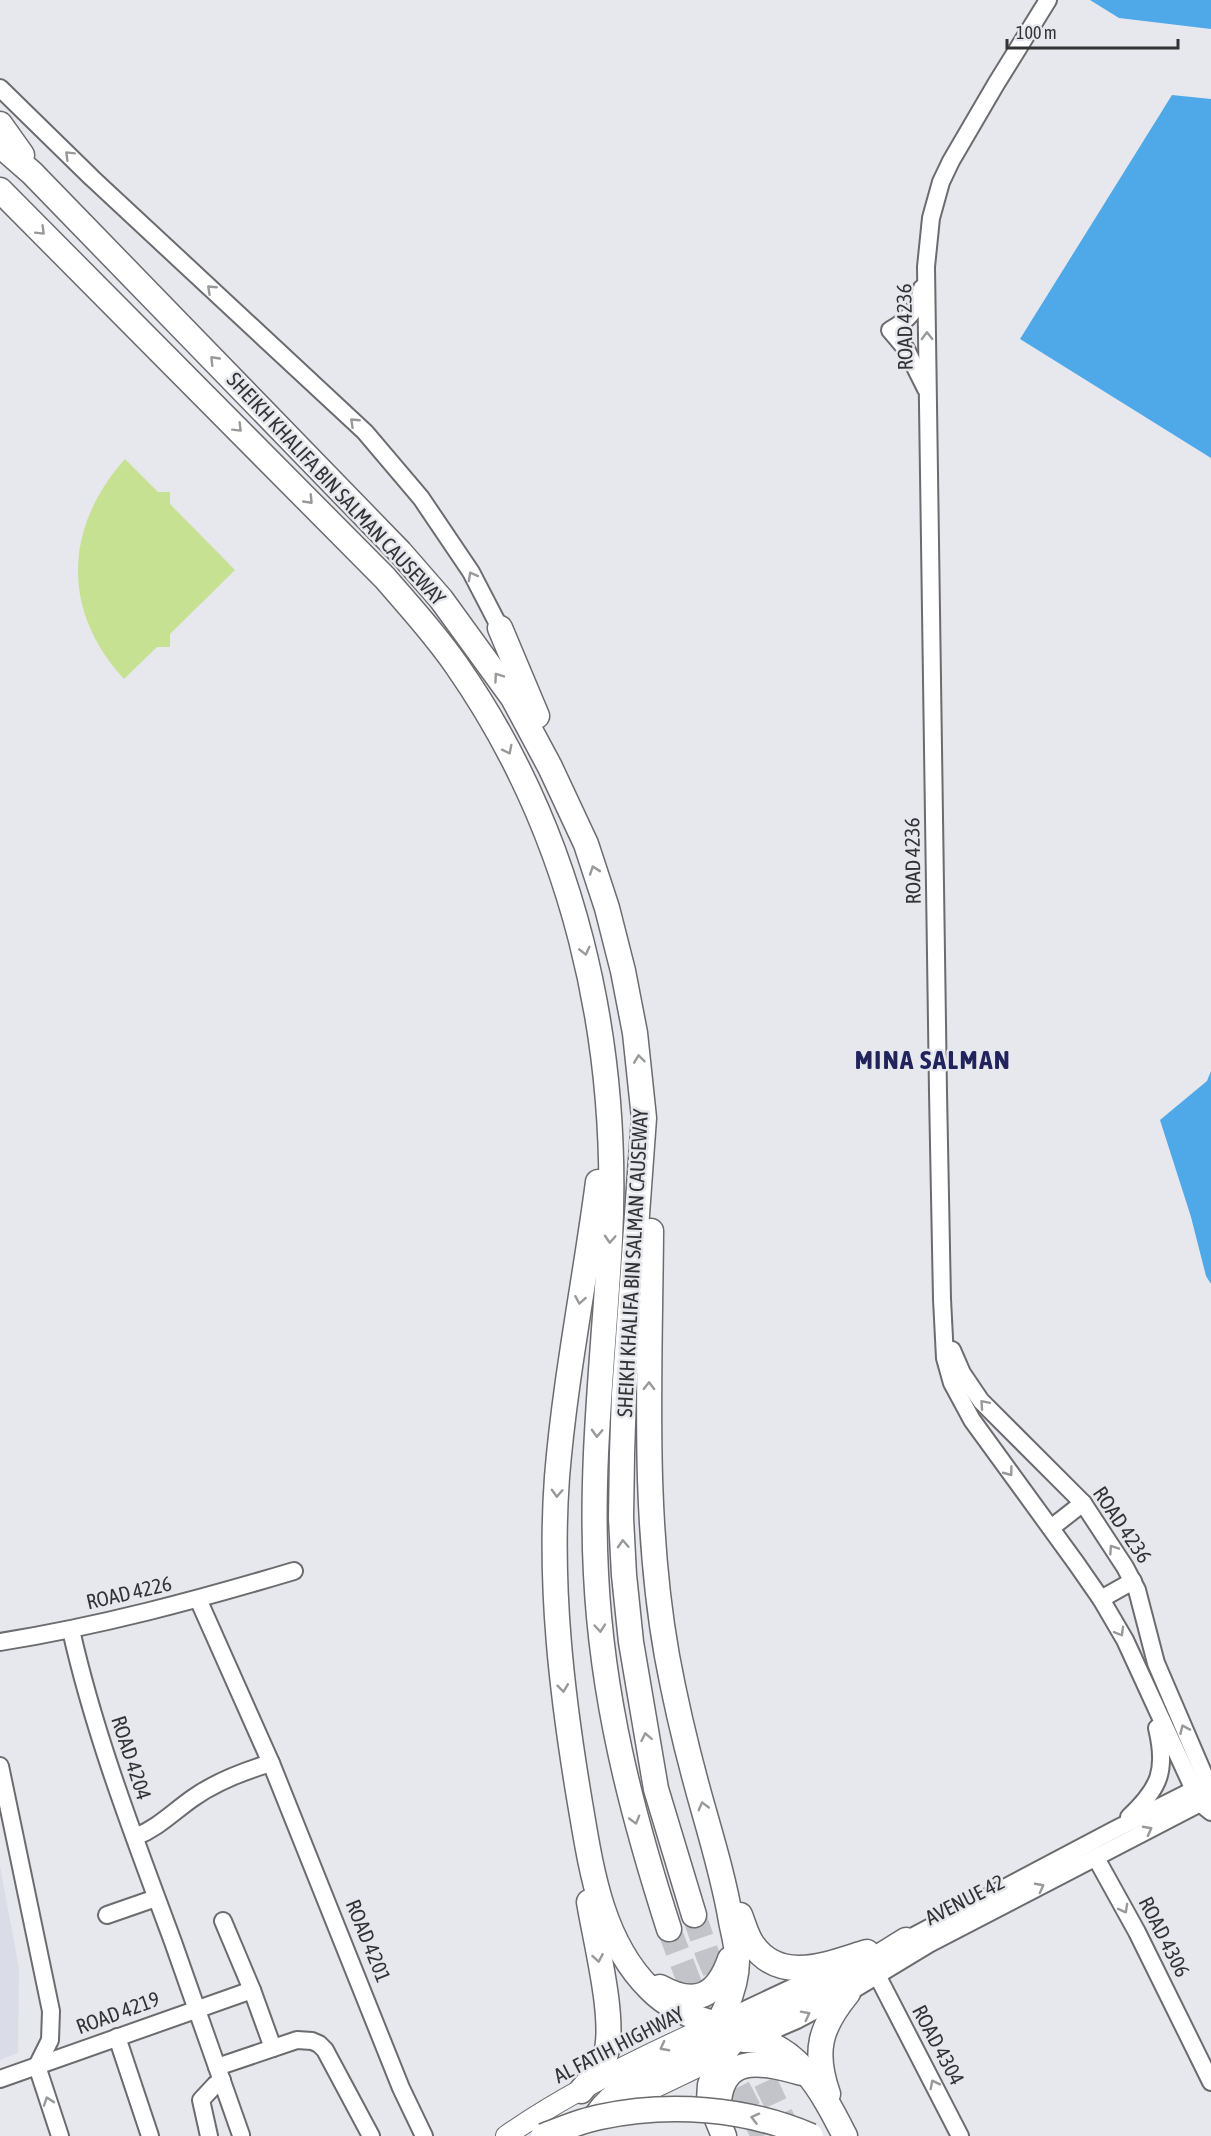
<svg xmlns="http://www.w3.org/2000/svg" width="1211" height="2136" viewBox="0 0 1211 2136" font-family="'Asap Condensed',sans-serif">
	<style>
		.built { fill: #dadce8 }
		.green { fill: #c7e192 }
		.water { fill: #4fa8e8 }
		.lines { fill: none; stroke-linecap: round; stroke-linejoin: round }
		.highway-tunnel { stroke: #c3c4c9; stroke-width: 24; stroke-dasharray: 24 12; stroke-linecap: butt }
		.minor-casing { stroke: #6b6b70; stroke-width: 20 }
		.major-casing { stroke: #6b6b70; stroke-width: 22 }
		.highway-casing { stroke: #6b6b70; stroke-width: 27 }
		.minor { stroke: #fff; stroke-width: 16 }
		.major { stroke: #fff; stroke-width: 20 }
		.highway { stroke: #fff; stroke-width: 24 }
		.highway-bridge-casing { stroke: #6b6b70; stroke-width: 27; stroke-linecap: butt }
		.highway-bridge { stroke: #fff; stroke-width: 24 }
		.oneway { stroke: #99999a }
		.labels { text-anchor: middle; stroke-width: 5; stroke-linejoin: round; paint-order: stroke }
		.street-label { font-size: 21px; fill: #333335; stroke: #e7e8ee }
		.district-label { font-size: 27px; font-weight: bold; letter-spacing: 1.5px; fill: #20235c; stroke: #e7e8ee }
	</style>
	<rect width="100%" height="100%" fill="#e7e8ee"/>
	<path class="built" d="M0 1866 19 1968 18 2053 0 2060Z"/>
	<path class="green" d="M125 459 158 492H170V504L235 570 170 634V647H157L124 679C61 611 64 527 125 459Z"/>
	<g class="water">
		<path d="M1090 0H1211V29L1119 18Z"/>
		<path d="M1172 95 1211 99V458L1020 339Z"/>
		<path d="M1211 1071V1284L1206 1276 1191 1217 1160 1120 1207 1081Z"/>
	</g>
	<g class="lines">
		<g class="highway-tunnel">
			<path d="M694 1915 708 1956 726 1998"/>
			<path d="M669 1929 701 2013"/>
			<path d="M750 2049 791 2136"/>
			<path d="M722 2055 763 2136"/>
		</g>
		<g class="minor-casing">
			<g id="minor">
				<path d="M1048 0 996 84 951 161 941 182 931 218 926 267 938 1092 942 1299 945 1358 952 1383 972 1420 1076 1563 1101 1599 1125 1640 1200 1803 1211 1812"/>
				<path d="M0 88 92 178 365 432 421 498 471 572 500 628"/>
				<path d="M922 288C918 309 909 320 890 330L906 349 926 389"/>
				<path d="M952 1350 962 1373 981 1401 1083 1503 1125 1567 1137 1590 1156 1663 1211 1791"/>
				<path d="M1051 1528 1083 1503"/>
				<path d="M198 1599 271 1763 401 2088 424 2136"/>
				<path d="M1101 1599 1133 1581"/>
				<path d="M71 1630C95 1737 135 1839 173 1942 196 2006 218 2071 241 2135"/>
				<path d="M0 1642C100 1626 197 1600 294 1571"/>
				<path d="M0 1766 51 2011 50 2040 37 2066"/>
				<path d="M1129 1817C1160 1788 1167 1770 1157 1728"/>
				<path d="M135 1837C158 1828 173 1812 193 1798 217 1781 244 1771 271 1763"/>
				<path d="M1096 1858 1137 1932 1211 2082"/>
				<path d="M107 1915 156 1898"/>
				<path d="M223 1921 252 1990 273 2048"/>
				<path d="M895 1943 906 1940 1114 1830 1211 1781"/>
				<path d="M877 1975 960 2136"/>
				<path d="M717 2023 830 1970"/>
				<path d="M762 2035 797 2020 848 1993 929 1944 1208 1799"/>
				<path d="M117 2037 150 2136"/>
				<path d="M37 2066 60 2136"/>
				<path d="M217 2067 297 2040 312 2041 319 2044 325 2050 371 2136"/>
				<path d="M0 2079 252 1990"/>
				<path d="M209 2136 201 2100 215 2085 222 2080"/>
			</g>
		</g>
		<g class="major-casing">
			<g id="major">
				<path d="M608 2110 727 2053"/>
				<path d="M506 2136C568 2092 647 2054 717 2023"/>
			</g>
		</g>
		<g class="highway-casing">
			<g id="highway">
				<path d="M0 124 22 155"/>
				<path d="M0 145 32 173 400 552 441 599 513 698 550 767 586 844 607 908 623 971 635 1033 644 1118 624 1394 622 1454 621 1518 624 1575 631 1642 656 1789 694 1915"/>
				<path d="M0 190 385 578C410 607 436 635 457 666 574 834 620 1038 610 1240 604 1352 590 1462 596 1574 602 1698 631 1811 669 1929"/>
				<path d="M500 628 537 716"/>
				<path d="M598 1182C585 1281 565 1378 557 1477 549 1587 562 1696 580 1803 591 1868 601 1941 650 1989 680 2020 729 2029 770 2032"/>
				<path d="M740 1915C744 1925 747 1937 753 1945 781 1985 830 1963 867 1952"/>
				<path d="M660 1987C696 2007 717 1996 730 1959"/>
				<path d="M744 2040C796 2038 825 2097 845 2136"/>
				<path d="M581 2091C589 2081 600 2070 605 2057 617 2023 595 1940 589 1902"/>
				<path d="M828 2094C813 2051 820 2027 848 1993"/>
				<path d="M719 2101C724 2051 769 2064 802 2073"/>
				<path d="M596 2116C617 2084 660 2069 693 2053 719 2033 738 1988 737 1957 737 1945 733 1932 731 1921 725 1885 715 1850 705 1815 690 1763 677 1710 667 1656 642 1516 650 1373 651 1231"/>
				<path d="M724 2136 709 2100 710 2085 720 2057 734 2040 748 2029 837 1983 906 1940"/>
			</g>
		</g>
		<use href="#minor" class="minor"/>
		<use href="#major" class="major"/>
		<use href="#highway" class="highway"/>
		<g class="highway-bridge-casing">
			<path id="highway-bridge" d="M543 2136C562 2129 580 2121 600 2117 669 2102 746 2108 811 2136"/>
		</g>
		<use href="#highway-bridge" class="highway-bridge"/>
	</g>
	<defs><path id="oneway-chevron" d="M-2-3.5L2.5 0L-2 3.5" fill="none" stroke-width="1.6" stroke-linecap="round" stroke-linejoin="round" transform="scale(1.5)"/></defs>
	<g class="oneway">
		<use href="#oneway-chevron" transform="translate(69 155) rotate(-135)"/>
		<use href="#oneway-chevron" transform="translate(41 231) rotate(45)"/>
		<use href="#oneway-chevron" transform="translate(211 289) rotate(-137)"/>
		<use href="#oneway-chevron" transform="translate(927 336) rotate(-91)"/>
		<use href="#oneway-chevron" transform="translate(214 360) rotate(-134)"/>
		<use href="#oneway-chevron" transform="translate(354 422) rotate(-137)"/>
		<use href="#oneway-chevron" transform="translate(238 428) rotate(45)"/>
		<use href="#oneway-chevron" transform="translate(309 500) rotate(46)"/>
		<use href="#oneway-chevron" transform="translate(472 576) rotate(-119)"/>
		<use href="#oneway-chevron" transform="translate(498 677) rotate(-125)"/>
		<use href="#oneway-chevron" transform="translate(508 750) rotate(63)"/>
		<use href="#oneway-chevron" transform="translate(594 870) rotate(-109)"/>
		<use href="#oneway-chevron" transform="translate(585 951) rotate(76)"/>
		<use href="#oneway-chevron" transform="translate(639 1059) rotate(-97)"/>
		<use href="#oneway-chevron" transform="translate(610 1239) rotate(93)"/>
		<use href="#oneway-chevron" transform="translate(580 1300) rotate(100)"/>
		<use href="#oneway-chevron" transform="translate(649 1386) rotate(-89)"/>
		<use href="#oneway-chevron" transform="translate(984 1404) rotate(-131)"/>
		<use href="#oneway-chevron" transform="translate(597 1433) rotate(92)"/>
		<use href="#oneway-chevron" transform="translate(1009 1472) rotate(53)"/>
		<use href="#oneway-chevron" transform="translate(557 1493) rotate(92)"/>
		<use href="#oneway-chevron" transform="translate(623 1544) rotate(-93)"/>
		<use href="#oneway-chevron" transform="translate(1113 1549) rotate(-124)"/>
		<use href="#oneway-chevron" transform="translate(600 1628) rotate(85)"/>
		<use href="#oneway-chevron" transform="translate(1120 1632) rotate(60)"/>
		<use href="#oneway-chevron" transform="translate(563 1688) rotate(83)"/>
		<use href="#oneway-chevron" transform="translate(1184 1729) rotate(-114)"/>
		<use href="#oneway-chevron" transform="translate(646 1737) rotate(-101)"/>
		<use href="#oneway-chevron" transform="translate(703 1806) rotate(-105)"/>
		<use href="#oneway-chevron" transform="translate(635 1820) rotate(74)"/>
		<use href="#oneway-chevron" transform="translate(1148 1830) rotate(-28)"/>
		<use href="#oneway-chevron" transform="translate(1040 1887) rotate(-28)"/>
		<use href="#oneway-chevron" transform="translate(1124 1909) rotate(61)"/>
		<use href="#oneway-chevron" transform="translate(598 1958) rotate(80)"/>
		<use href="#oneway-chevron" transform="translate(806 2015) rotate(-27)"/>
		<use href="#oneway-chevron" transform="translate(664 2047) rotate(152)"/>
		<use href="#oneway-chevron" transform="translate(934 2084) rotate(-117)"/>
		<use href="#oneway-chevron" transform="translate(48 2101) rotate(-109)"/>
		<use href="#oneway-chevron" transform="translate(755 2118) rotate(-166)"/>
	</g>
	<g class="labels">
		<g class="street-label">
			<text transform="translate(905 327) rotate(-91)" y="7">ROAD 4236</text>
			<text transform="translate(336 489) rotate(47)" y="7">SHEIKH KHALIFA BIN SALMAN CAUSEWAY</text>
			<text transform="translate(913 861) rotate(-91)" y="7">ROAD 4236</text>
			<text transform="translate(633 1263) rotate(-87)" y="7">SHEIKH KHALIFA BIN SALMAN CAUSEWAY</text>
			<text transform="translate(1122 1525) rotate(56)" y="7">ROAD 4236</text>
			<text transform="translate(129 1593) rotate(-13)" y="7">ROAD 4226</text>
			<text transform="translate(131 1758) rotate(72)" y="7">ROAD 4204</text>
			<text transform="translate(965 1900) rotate(-27)" y="7">AVENUE 42</text>
			<text transform="translate(1164 1937) rotate(63)" y="7">ROAD 4306</text>
			<text transform="translate(368 1941) rotate(68)" y="7">ROAD 4201</text>
			<text transform="translate(118 2013) rotate(-20)" y="7">ROAD 4219</text>
			<text transform="translate(619 2045) rotate(-27)" y="7">AL FATIH HIGHWAY</text>
			<text transform="translate(938 2045) rotate(62)" y="7">ROAD 4304</text>
		</g>
		<g class="district-label">
			<text x="933" y="1069">MINA SALMAN</text>
		</g>
	</g>
	<path d="M1007 39v9h171v-9" fill="none" stroke="#333335" stroke-width="3"/>
	<text x="1016" y="39" font-size="18" fill="#333335" stroke="#e7e8ee" stroke-width="4.5" paint-order="stroke">100 m</text>
</svg>
